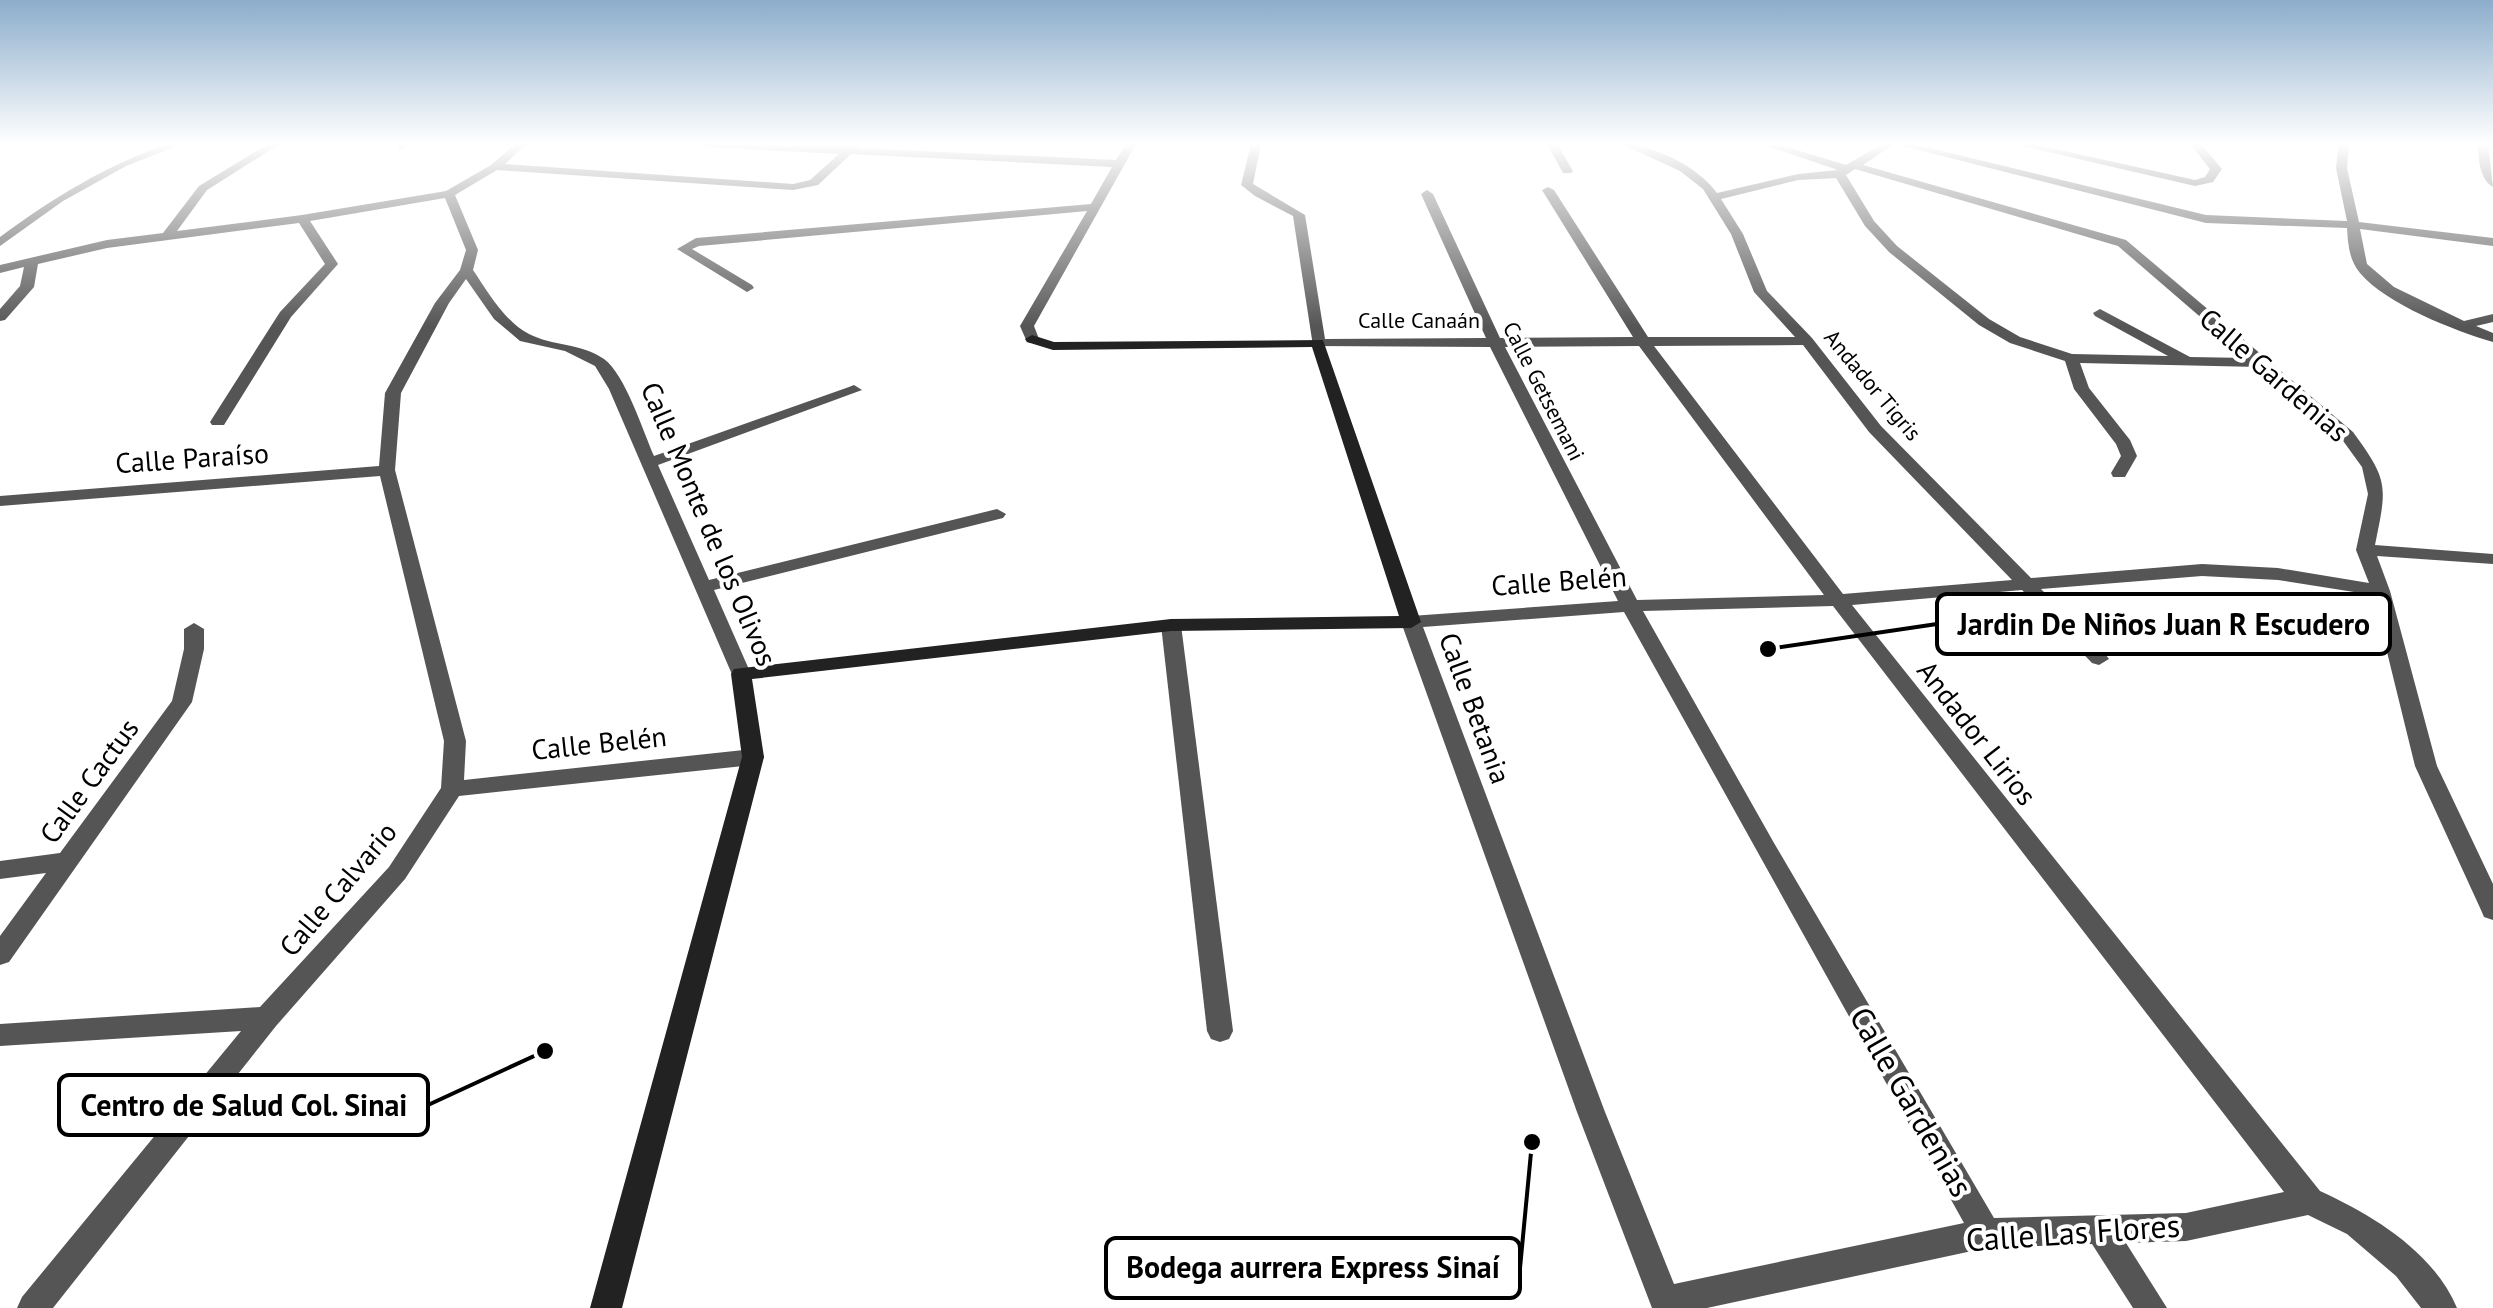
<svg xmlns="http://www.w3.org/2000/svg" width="2493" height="1308" viewBox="0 0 2493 1308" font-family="'PT Sans',sans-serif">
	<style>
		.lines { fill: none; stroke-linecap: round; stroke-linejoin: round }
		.street { fill: #555; fill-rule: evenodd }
		.secondary { fill: #222; fill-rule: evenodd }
		.labels { text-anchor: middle; stroke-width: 8; stroke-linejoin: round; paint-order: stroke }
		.far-street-label { font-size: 22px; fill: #000; stroke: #fff }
		.street-label { font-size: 28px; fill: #000; stroke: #fff }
		.near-street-label { font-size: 32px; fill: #000; stroke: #fff }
		.leader { fill: none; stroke: #000; stroke-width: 4 }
		.callout-dot { fill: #000; stroke: #fff; stroke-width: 4 }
		.callout { fill: #fff; stroke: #000; stroke-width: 4 }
		.callout-label { font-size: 30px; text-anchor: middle; font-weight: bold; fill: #000 }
	</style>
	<rect width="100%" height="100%" fill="#fff"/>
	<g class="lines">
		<g class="street">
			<path d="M167 144H182L126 166 63 201 0 246V237C53 198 105 166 167 144Z"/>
			<path d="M268 144H280L207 190 177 231 302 215 446 191 491 165 515 144H526L505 164 793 184 810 180 839 154 707 147 702 144 846 147 860 144 858 148 1116 160 1126 144H1136L1034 326 1039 339 1032 343 1027 342 1020 326 1087 211 699 246 692 249 752 285 754 288 747 292 677 249 696 238 1091 204 1112 167 851 154 818 185 793 190 497 170 455 195 478 250 473 270C488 292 505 322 529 334 552 346 581 343 604 359 625 374 643 431 654 456L849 387 854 385 862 390 658 465 709 580 997 509 1006 514 1003 518 714 590 751 674 741 681 734 679 609 389 595 366 565 351 520 341 494 319 466 279 449 303 401 393 395 470 466 741 464 780 753 749 761 752 764 757 761 762 753 765 459 796 405 879 276 1026 53 1308H17L22 1297 241 1031 0 1046V1024L260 1007 389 867 441 788 444 741 380 476 0 506V496L379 466 385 393 435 303 460 270 466 250 445 198 310 221 338 264 291 317 224 425H212L210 422 280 312 325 264 299 223 107 248 38 264 34 287 5 320 0 321V309L20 286 24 267 0 273V265L107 240 163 233 199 186Z"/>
			<path d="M398 144H410L402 149 398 148Z"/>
			<path d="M1251 144H1261L1253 184 1305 215 1325 339 1486 338 1421 194 1427 190 1433 194 1500 338 1633 337 1542 190 1548 187 1554 190 1648 337H1795L1754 292 1731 234 1703 189 1680 171 1622 144C1652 144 1699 167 1717 193L1798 174 1838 170 1761 144H1777L1846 165 1882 144H1894L1863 165 2126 240 2353 432C2389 481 2387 486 2375 545L2493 554V564L2377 556 2390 591 2437 766 2493 884V920L2484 917 2481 910 2415 766 2373 595 2278 580 2202 576 2041 589 2106 655 2109 659 2099 665 2092 663 2022 590 1852 605 2320 1191C2372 1215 2433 1251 2457 1308H2421L2396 1276 2347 1234 2308 1215 2186 1241 2126 1243 2167 1308H2133L2092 1244 1986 1248 1707 1308H1652L1577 1112 1401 622 1411 616 1618 601 1490 347 1313 346 1293 216 1255 196 1241 185ZM1855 169 2118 246 2248 358 2190 357 2100 309 2093 313 2095 316 2168 356 2072 354 2020 337 1989 319 1897 246 1874 221 1846 175ZM1836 178 1865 226 1889 252 1979 325 2010 343 2065 361 2074 389 2116 444 2121 456 2111 473 2113 477H2125L2137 456 2130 440 2089 388 2080 363 2259 367 2341 438 2362 467 2368 494 2356 550 2369 583 2278 568 2202 564 2031 578 1881 426 1812 338 1767 291 1743 234 1721 199 1798 180ZM1803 345 1869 432 2012 580 1843 594 1654 346ZM1639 346 1824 595 1637 600 1505 347ZM1833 606 2284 1192 2186 1213 1994 1218 1774 843 1643 611ZM1624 612 1964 1223 1674 1284 1605 1112 1423 627Z"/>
			<path d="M1547 144H1557L1573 171 1571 173H1563Z"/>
			<path d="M1895 144H1913L2206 215 2347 221 2336 168 2339 144H2349L2347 168 2359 222 2493 238V246L2360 229 2367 264 2394 287 2464 321 2493 314V322L2476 326 2493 333V342C2455 331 2386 304 2360 273 2349 260 2348 244 2347 228L2206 223Z"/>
			<path d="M2014 144H2033L2195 180 2205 177 2210 169 2190 144H2201L2222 169 2213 182 2195 186Z"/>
			<path d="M2478 144H2488L2493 187C2480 180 2478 159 2478 144Z"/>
			<path d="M1171 619 1181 625 1233 1031 1229 1039 1220 1042 1211 1039 1207 1031 1161 625Z"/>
			<path d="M194 623 204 629V649L192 702 9 962 0 965V936L46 873 0 879V861L60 853 172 701 184 649V629Z"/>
		</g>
		<path class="secondary" d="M1032 335 1054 342 1323 340 1421 622 1411 628 1171 631 752 679 764 757 622 1308H590L742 757 731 674 734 669 1171 619 1399 616 1312 347 1053 350 1027 342 1025 339Z"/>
	</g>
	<linearGradient id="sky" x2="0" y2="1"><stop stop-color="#8cadcc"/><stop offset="0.44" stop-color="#fff"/><stop offset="1" stop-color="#fff" stop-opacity="0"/></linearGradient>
	<rect width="2493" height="327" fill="url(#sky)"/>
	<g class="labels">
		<g class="far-street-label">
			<text x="1419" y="328">Calle Canaán</text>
			<text transform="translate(1873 385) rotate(50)" y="8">Andador Tigris</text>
			<text transform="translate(1544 391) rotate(63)" y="8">Calle Getsemani</text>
		</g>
		<g class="street-label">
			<text transform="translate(2274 375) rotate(41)" y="10">Calle Gardenias</text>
			<text transform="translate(192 458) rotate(-4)" y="10">Calle Paraíso</text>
			<text transform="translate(709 524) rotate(67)" y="10">Calle Monte de los Olivos</text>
			<text transform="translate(1559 581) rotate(-4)" y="10">Calle Belén</text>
			<text transform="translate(1475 708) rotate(70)" y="10">Calle Betania</text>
			<text transform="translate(1977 733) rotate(52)" y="10">Andador Lirios</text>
			<text transform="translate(599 743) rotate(-6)" y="10">Calle Belén</text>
			<text transform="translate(89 781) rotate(-54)" y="10">Calle Cactus</text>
			<text transform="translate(338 889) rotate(-50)" y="10">Calle Calvario</text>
		</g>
		<g class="near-street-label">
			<text transform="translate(1911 1102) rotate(60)" y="11">Calle Gardenias</text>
			<text transform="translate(2073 1233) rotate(-4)" y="11">Calle Las Flores</text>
		</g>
	</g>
	<path class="leader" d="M1768 649L1937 624M545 1051L428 1105M1532 1142L1520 1268"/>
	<g class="callout-dot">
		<circle cx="1768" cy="649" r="10"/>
		<circle cx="545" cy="1051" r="10"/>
		<circle cx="1532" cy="1142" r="10"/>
	</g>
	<g class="callout">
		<rect x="1937" y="594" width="453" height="60" rx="10"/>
		<rect x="59" y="1075" width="369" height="60" rx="10"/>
		<rect x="1106" y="1238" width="414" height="60" rx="10"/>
	</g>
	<g class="callout-label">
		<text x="2164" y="635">Jardin De Niños Juan R Escudero</text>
		<text x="244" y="1116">Centro de Salud Col. Sinai</text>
		<text x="1313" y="1278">Bodega aurrera Express Sinaí</text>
	</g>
</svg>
